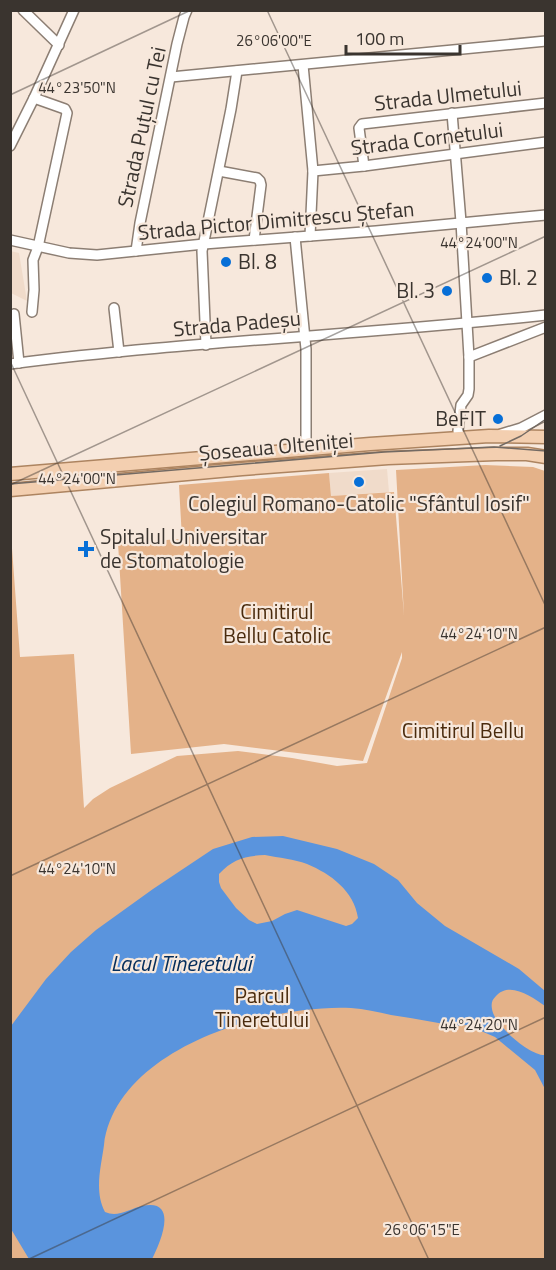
<svg xmlns="http://www.w3.org/2000/svg" width="556" height="1270" viewBox="0 0 556 1270" font-family="'Titillium Web',sans-serif">
	<style>
		.built { fill: #f0dbca }
		.green { fill: #e4b289 }
		.water { fill: #5a94dd; fill-rule: evenodd }
		.lines { fill: none; stroke-linecap: round; stroke-linejoin: round }
		.minor-casing { stroke: #8c7e73; stroke-width: 12 }
		.major-casing { stroke: #ad8460; stroke-width: 15 }
		.minor { stroke: #fff; stroke-width: 9 }
		.major { stroke: #f3cfb0; stroke-width: 12 }
		.tram { stroke: #736a63; stroke-width: 1.5 }
		.ticks { fill: none; stroke: #3a342f; stroke-width: 1.5; stroke-opacity: 0.45 }
		.poi-dot { fill: #076fd7; stroke: #f7e8dc; stroke-width: 2 }
		.labels { text-anchor: middle; stroke-width: 4.5; stroke-linejoin: round; paint-order: stroke }
		.street-label { font-size: 21px; fill: #3a342f; stroke: #f7e8dc }
		.poi-label { font-size: 21px; fill: #3a342f; stroke: #f7e8dc; text-anchor: start }
		.park-label { font-size: 21px; fill: #4a2b0d; stroke: #f7e8dc }
		.water-label { font-size: 22px; font-style: italic; fill: #042d5b; stroke: #f7e8dc }
		.ticks-label { font-size: 15px; text-anchor: middle; fill: #3a342f; stroke: #f7e8dc; stroke-width: 4.5; stroke-linejoin: round; paint-order: stroke }
	</style>
	<rect width="100%" height="100%" fill="#f7e8dc"/>
	<g class="built">
		<path d="M10 251 19 253 27 301 11 293Z"/>
		<path d="M387 469 389 492 331 496 329 473Z"/>
	</g>
	<path class="green" d="M485 465 533 467 545 471V1259H11L10 521 20 657 74 654 84 808 93 799 110 788 177 756 238 751 292 758 337 766 367 763 402 658V652L363 761 224 744 131 754 118 543 182 539 179 485 329 473 331 496 394 492 404 615 396 470Z"/>
	<path class="water" d="M283 836 337 849 374 864 398 880 417 903 445 926 519 969 545 991V1006C532 997 510 981 496 996 492 1000 491 1003 492 1009 494 1025 530 1056 545 1055V1089L535 1070 495 1037 467 1025 454 1026C433 1022 412 1018 391 1015 378 1012 364 1009 351 1008 268 1004 116 1048 104 1145 101 1167 94 1191 105 1212 108 1213 111 1214 114 1214 123 1214 133 1208 142 1206 180 1198 160 1243 152 1259H29L11 1229V1026L46 979 71 952 96 930 153 889 213 849 252 837ZM265 855C279 858 294 859 307 864 331 874 354 891 358 918L352 924 346 926 297 910 285 914 272 921 257 924 249 920 236 908 221 888 219 882V874C233 859 244 856 265 855Z"/>
	<g class="lines">
		<g class="minor-casing">
			<g id="minor">
				<path d="M23 10 59 45"/>
				<path d="M303 65 313 171 310 236"/>
				<path d="M171 77 546 41"/>
				<path d="M452 113 461 222 469 357V389L468 395 461 405 458 431 460 438"/>
				<path d="M10 146 34 98 74 10"/>
				<path d="M364 166 359 128 362 124 546 103"/>
				<path d="M219 171 257 178 260 181 261 185 254 240"/>
				<path d="M313 171 364 166 546 142"/>
				<path d="M295 237 306 349V449"/>
				<path d="M10 240 69 253 97 255 204 244 376 231 546 215"/>
				<path d="M136 251 140 223 177 44 184 17 187 10"/>
				<path d="M114 308 119 352"/>
				<path d="M32 312 34 290 33 260 38 247 67 113 65 109 34 98"/>
				<path d="M14 314 19 363"/>
				<path d="M206 345 202 251 231 109 237 71"/>
				<path d="M469 357 546 327"/>
				<path d="M10 364C188 341 368 335 546 315"/>
				<path d="M501 434 521 428 546 415"/>
			</g>
		</g>
		<g class="major-casing">
			<g id="major">
				<path d="M10 474 370 444 489 436 546 437"/>
				<path d="M10 490 242 469 388 458 496 454H527L546 457"/>
			</g>
		</g>
		<use href="#minor" class="minor"/>
		<use href="#major" class="major"/>
		<g class="tram">
			<path d="M500 446 521 436 546 419"/>
			<path d="M10 484 384 452 494 447 546 451"/>
		</g>
	</g>
	<path class="ticks" d="M267 10 546 607M10 95 191 10M10 361 429 1260M10 485 546 236M10 876 546 627M27 1260 546 1017"/>
	<g class="poi-dot">
		<circle cx="226" cy="262" r="6"/>
		<circle cx="487" cy="278" r="6"/>
		<circle cx="447" cy="291" r="6"/>
		<circle cx="498" cy="419" r="6"/>
		<circle cx="359" cy="482" r="6"/>
		<path d="M83 540h6v6h6v6h-6v6h-6v-6h-6v-6h6z"/>
	</g>
	<g class="labels">
		<g class="street-label">
			<text transform="translate(448 96) rotate(-6)" y="7">Strada Ulmetului</text>
			<text transform="translate(142 127) rotate(-78)" y="7">Strada Puțul cu Tei</text>
			<text transform="translate(427 139) rotate(-7)" y="7">Strada Cornetului</text>
			<text transform="translate(276 221) rotate(-5)" y="7">Strada Pictor Dimitrescu Ștefan</text>
			<text transform="translate(237 324) rotate(-5)" y="7">Strada Padeșu</text>
			<text transform="translate(276 447) rotate(-5)" y="7">Șoseaua Olteniței</text>
		</g>
		<g class="poi-label">
			<text x="238" y="269">Bl. 8</text>
			<text x="499" y="285">Bl. 2</text>
			<text x="435" y="298" text-anchor="end">Bl. 3</text>
			<text x="486" y="426" text-anchor="end">BeFIT</text>
			<text x="359" y="511" text-anchor="middle">Colegiul Romano-Catolic "Sfântul Iosif"</text>
			<text x="100" y="544">Spitalul Universitar<tspan x="100" dy="24">de Stomatologie</tspan></text>
		</g>
		<g class="park-label">
			<text x="277" y="619">Cimitirul<tspan x="277" dy="24">Bellu Catolic</tspan></text>
			<text x="463" y="738">Cimitirul Bellu</text>
			<text x="262" y="1003">Parcul<tspan x="262" dy="24">Tineretului</tspan></text>
		</g>
		<g class="water-label">
			<text x="181" y="971">Lacul Tineretului</text>
		</g>
	</g>
	<g class="ticks-label">
		<text x="274" y="46">26°06'00"E</text>
		<text x="77" y="93">44°23'50"N</text>
		<text x="479" y="248">44°24'00"N</text>
		<text x="77" y="484">44°24'00"N</text>
		<text x="479" y="639">44°24'10"N</text>
		<text x="77" y="874">44°24'10"N</text>
		<text x="479" y="1030">44°24'20"N</text>
		<text x="422" y="1235">26°06'15"E</text>
	</g>
	<rect width="556" height="1270" fill="none" stroke="#3a342f" stroke-width="24"/>
	<path d="M346 45v9h114v-9" fill="none" stroke="#3a342f" stroke-width="3"/>
	<text x="355" y="45" font-size="18" fill="#3a342f" stroke="#f7e8dc" stroke-width="4.5" paint-order="stroke">100 m</text>
</svg>
